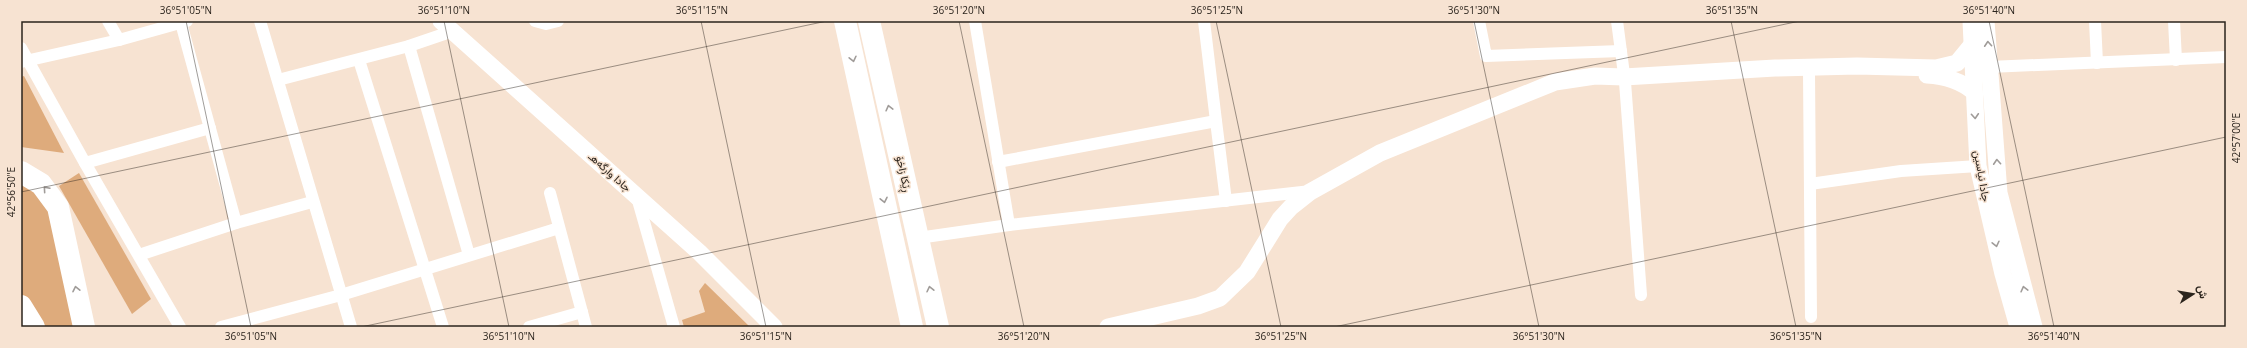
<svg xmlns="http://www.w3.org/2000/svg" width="2247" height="348" viewBox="0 0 2247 348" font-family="'Open Sans',Vazirmatn,sans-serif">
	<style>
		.green { fill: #deab7c }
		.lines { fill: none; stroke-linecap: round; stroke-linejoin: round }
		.street { stroke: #fff; stroke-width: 12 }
		.secondary { stroke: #fff; stroke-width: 17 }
		.highway { stroke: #fff; stroke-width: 22 }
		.oneway { stroke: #a09c99 }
		.ticks { fill: none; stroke: #2b241d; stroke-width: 1; stroke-opacity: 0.45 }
		.labels { text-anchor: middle; stroke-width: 3; stroke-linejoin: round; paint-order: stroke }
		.street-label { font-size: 11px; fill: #2b241d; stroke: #f7e3d2 }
		.neatline { fill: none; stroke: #2b241d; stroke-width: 1.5 }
		.ticks-label { font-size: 10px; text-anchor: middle; fill: #2b241d }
	</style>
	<rect width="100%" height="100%" fill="#f7e3d2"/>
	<g class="green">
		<path d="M24 76 64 153 21 147V77Z"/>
		<path d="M21 163 59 226 85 327H34L21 306Z"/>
		<path d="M79 173 151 299 132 314 59 186Z"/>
		<path d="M705 283 750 327H684L682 320 705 312 699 291Z"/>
	</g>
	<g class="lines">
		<g class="street">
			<path d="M108 21 119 40"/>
			<path d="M260 21 351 327"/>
			<path d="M535 21 546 24 558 21"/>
			<path d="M975 21 1009 225"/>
			<path d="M1204 21 1216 121"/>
			<path d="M1479 21 1486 56 1621 51"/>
			<path d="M1617 21 1625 82 1641 295"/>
			<path d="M2095 21 2097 63"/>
			<path d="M2174 21 2176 60"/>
			<path d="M181 23 236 223"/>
			<path d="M409 46 469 255"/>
			<path d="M21 48 85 163 180 327"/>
			<path d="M359 60 443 327"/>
			<path d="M21 62 119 40 187 21"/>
			<path d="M1989 67 2226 57"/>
			<path d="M1809 72 1811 317"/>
			<path d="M278 80 409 46 453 31"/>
			<path d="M998 162 1216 121 1226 201"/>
			<path d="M85 163 210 128"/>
			<path d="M1810 184 1901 171 1978 166"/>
			<path d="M550 193 586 327"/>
			<path d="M637 197 674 327"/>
			<path d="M918 238 1009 225 1311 191"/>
			<path d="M139 255 236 223 312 202"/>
			<path d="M221 327 341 295 559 228"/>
			<path d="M529 327 582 312"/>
		</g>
		<g class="secondary">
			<path d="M441 21 699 252 774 327"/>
			<path d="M1971 21 1978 166 2003 274 2018 327"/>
			<path d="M1986 21 1999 193 2034 327"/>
			<path d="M1927 75C1944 76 1960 80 1974 92"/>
			<path d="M1108 327 1198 306 1220 298 1247 272 1280 219 1291 207 1310 192 1380 153 1555 82 1595 76 1624 77 1775 68 1857 66 1936 68 1957 63 1971 46"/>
		</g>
		<g class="highway">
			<path d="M845 21 912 327"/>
			<path d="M869 21 938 327"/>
			<path d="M21 172 41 184 58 207 84 327"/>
			<path d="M21 306 34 327"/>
		</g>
	</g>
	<defs><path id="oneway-chevron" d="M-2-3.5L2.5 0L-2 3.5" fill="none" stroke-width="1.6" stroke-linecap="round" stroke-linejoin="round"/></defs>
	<g class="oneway">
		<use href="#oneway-chevron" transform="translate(1988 44) rotate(-94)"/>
		<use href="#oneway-chevron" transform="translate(853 59) rotate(77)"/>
		<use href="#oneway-chevron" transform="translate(889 108) rotate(-104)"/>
		<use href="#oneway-chevron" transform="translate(1975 116) rotate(86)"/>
		<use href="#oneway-chevron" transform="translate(1997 162) rotate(-94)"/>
		<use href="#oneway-chevron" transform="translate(46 189) rotate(-131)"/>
		<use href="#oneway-chevron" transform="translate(884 200) rotate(78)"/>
		<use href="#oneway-chevron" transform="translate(1996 244) rotate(77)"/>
		<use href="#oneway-chevron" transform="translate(76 289) rotate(-102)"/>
		<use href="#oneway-chevron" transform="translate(930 289) rotate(-103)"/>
		<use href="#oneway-chevron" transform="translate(2024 289) rotate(-104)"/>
	</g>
	<path class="ticks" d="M186 21 251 327M444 21 509 327M701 21 766 327M959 21 1024 327M1216 21 1281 327M1474 21 1539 327M1731 21 1796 327M1989 21 2054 327M21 192 827 21M361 327 1800 21M1334 327 2226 137"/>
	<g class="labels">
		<g class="street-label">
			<text transform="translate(610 172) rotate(42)" y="4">جادا وارگه‌هـ</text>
			<text transform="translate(904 174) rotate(78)" y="4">ڕێکا زاخۆ</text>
			<text transform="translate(1982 176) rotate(80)" y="4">جادا نیاسین</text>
		</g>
	</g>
	<rect width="2247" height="348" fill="none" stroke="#f7e3d2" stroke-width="44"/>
	<g transform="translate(2193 294) rotate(78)" stroke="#f7e3d2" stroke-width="3" paint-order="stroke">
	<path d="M0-3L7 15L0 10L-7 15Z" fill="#2b241d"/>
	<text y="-6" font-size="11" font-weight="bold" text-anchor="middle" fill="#2b241d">ش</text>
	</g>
	<rect x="22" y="22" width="2203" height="304" class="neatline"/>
	<g class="ticks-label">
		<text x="186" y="14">36°51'05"N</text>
		<text x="444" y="14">36°51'10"N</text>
		<text x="702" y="14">36°51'15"N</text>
		<text x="959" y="14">36°51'20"N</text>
		<text x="1217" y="14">36°51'25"N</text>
		<text x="1474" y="14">36°51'30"N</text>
		<text x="1732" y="14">36°51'35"N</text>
		<text x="1989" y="14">36°51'40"N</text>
		<text transform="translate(2236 138) rotate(-90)" y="4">42°57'00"E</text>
		<text transform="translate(11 192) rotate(-90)" y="4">42°56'50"E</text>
		<text x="251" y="340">36°51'05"N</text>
		<text x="509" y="340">36°51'10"N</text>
		<text x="766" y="340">36°51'15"N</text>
		<text x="1024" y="340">36°51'20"N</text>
		<text x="1281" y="340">36°51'25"N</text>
		<text x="1539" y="340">36°51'30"N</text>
		<text x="1796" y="340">36°51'35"N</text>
		<text x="2054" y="340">36°51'40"N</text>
	</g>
</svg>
